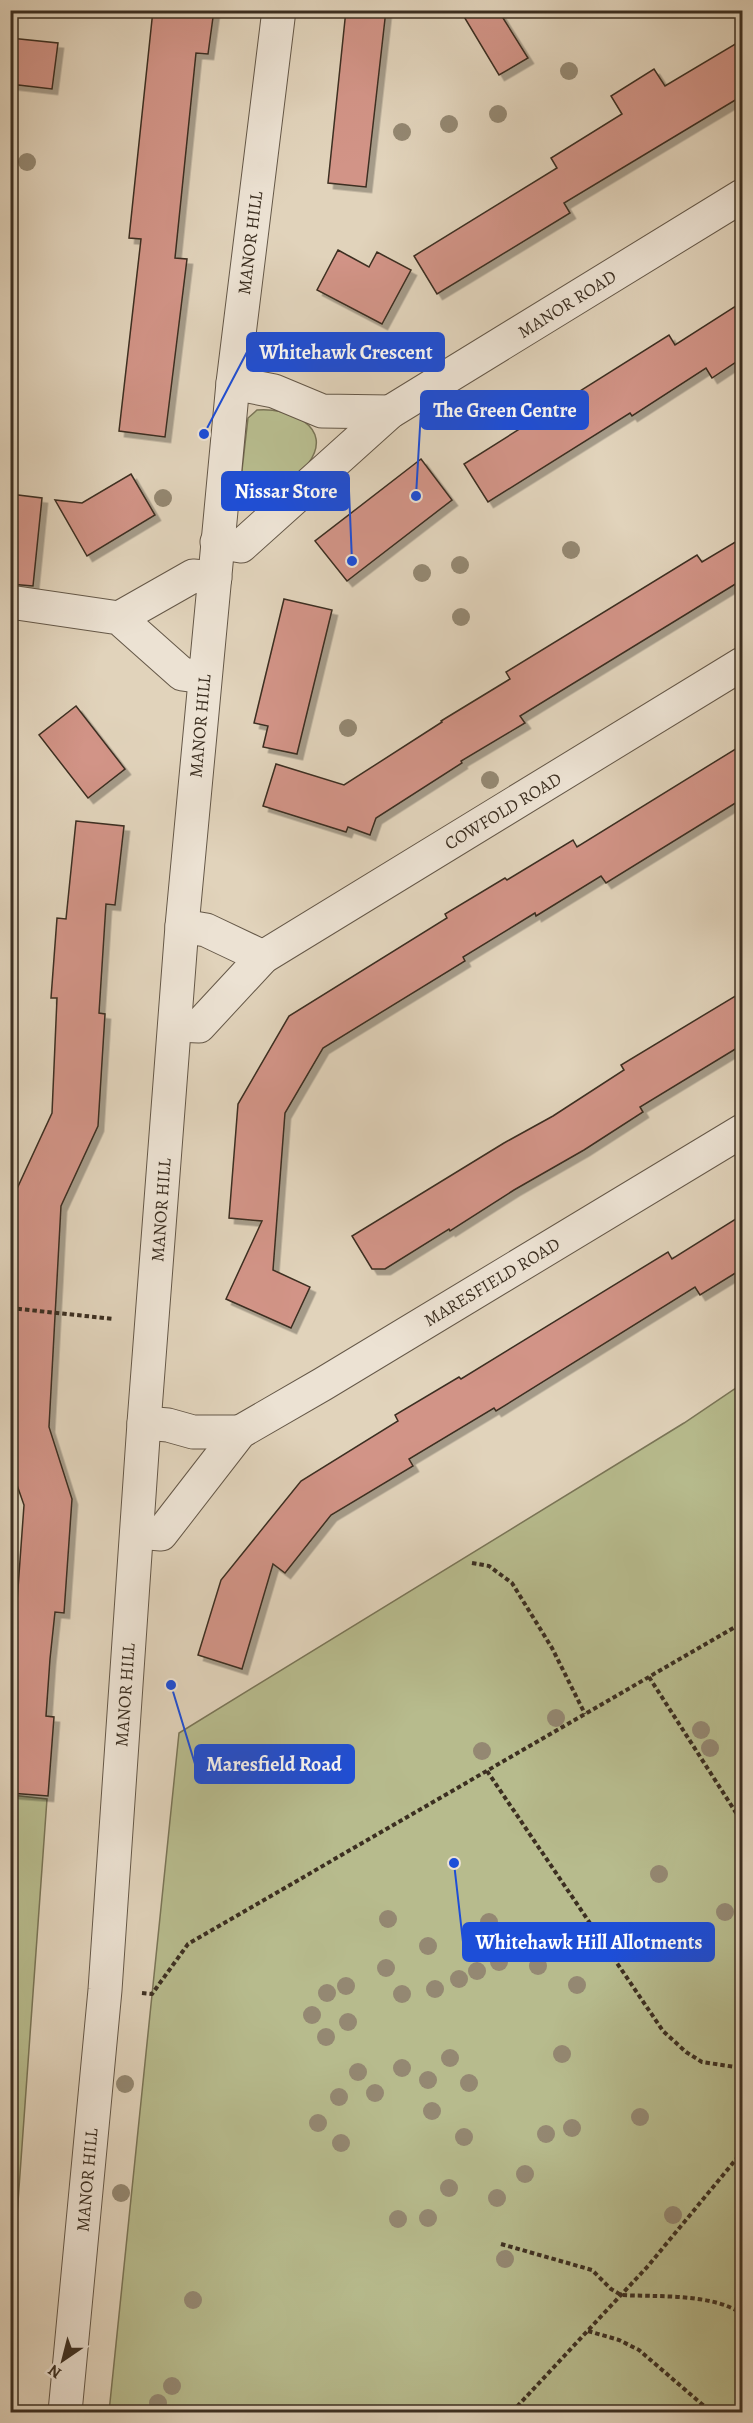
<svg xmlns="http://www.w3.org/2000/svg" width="753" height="2423" viewBox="0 0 753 2423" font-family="Alegreya,serif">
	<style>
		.green { fill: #b7bb8d; stroke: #7a7557; stroke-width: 1.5 }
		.building { fill: #d29487; stroke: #3c2f21; stroke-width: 1.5; filter: url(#shadow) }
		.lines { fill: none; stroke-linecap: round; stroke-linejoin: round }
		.minor-casing { stroke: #655848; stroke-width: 35 }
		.path { stroke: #3c2f21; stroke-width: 4; stroke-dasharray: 4.5 3; stroke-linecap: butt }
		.minor { stroke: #ece2d3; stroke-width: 33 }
		.tree { fill: #948872 }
		.labels { text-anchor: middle; stroke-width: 5; stroke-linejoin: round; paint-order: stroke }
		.street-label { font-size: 18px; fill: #3c2f21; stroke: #ece2d3 }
		.leader { fill: none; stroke: #1d4ed8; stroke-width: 2 }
		.callout-dot { fill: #1d4ed8; stroke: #ece2d3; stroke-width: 2 }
		.callout { fill: #1d4ed8; stroke: #1d4ed8; stroke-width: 2 }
		.callout-label { font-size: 20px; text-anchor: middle; font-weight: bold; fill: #fff }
	</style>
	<defs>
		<filter id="shadow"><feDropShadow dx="5.5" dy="5.5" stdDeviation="0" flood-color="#0004"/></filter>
	</defs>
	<rect width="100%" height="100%" fill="#e1d3bb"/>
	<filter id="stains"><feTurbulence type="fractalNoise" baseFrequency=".00333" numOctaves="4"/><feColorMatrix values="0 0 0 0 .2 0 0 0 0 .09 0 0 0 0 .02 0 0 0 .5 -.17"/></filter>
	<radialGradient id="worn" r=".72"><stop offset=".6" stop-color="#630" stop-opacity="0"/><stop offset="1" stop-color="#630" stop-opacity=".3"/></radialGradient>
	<g class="green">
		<path d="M257 410C287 407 336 426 308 464 296 480 279 493 265 507 252 510 246 507 239 496L248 418Z"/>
		<path d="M742 1384V2412H109L179 1733 684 1423Z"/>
		<path d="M11 1795 47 1799 11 2299 10 1795Z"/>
	</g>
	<g class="building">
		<path d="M153 10H214L208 54 196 53 175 258 187 259 165 437 119 431 141 239 129 238Z"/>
		<path d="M346 10H386L366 187 328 183Z"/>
		<path d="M460 10H498L528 58 499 75Z"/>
		<path d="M10 38 58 43 52 89 10 84Z"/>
		<path d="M742 40V96L564 203 570 213 437 294 414 256 557 168 551 158 622 114 611 96 654 69 665 86Z"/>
		<path d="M338 250 369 267 377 252 411 270 382 324 317 290Z"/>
		<path d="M742 302V358L712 378 706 368 632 416 630 413 488 502 464 464 669 335 675 345Z"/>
		<path d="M421 459 452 500 347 581 315 541Z"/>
		<path d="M131 474 155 515 87 556 55 500 82 503Z"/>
		<path d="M10 494 42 498 33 586 10 584Z"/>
		<path d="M742 538V580L520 716 525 723 461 761 462 763 376 818 370 835 348 827 346 832 263 806 276 764 344 785 442 722 441 721 510 679 506 672 697 555 702 562Z"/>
		<path d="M284 599 332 610 297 754 263 747 268 726 254 723Z"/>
		<path d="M76 706 125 769 88 798 39 735Z"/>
		<path d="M742 745V799L606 883 601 876 536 916 535 913 463 957 465 961 323 1048 285 1113 273 1270 310 1287 291 1328 226 1299 262 1221 229 1218 238 1104 289 1016 447 918 445 914 505 878 507 880 573 840 577 847Z"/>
		<path d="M76 821 124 826 115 905 106 904 99 1013 105 1014 98 1126 61 1206 49 1427 72 1499 64 1613 55 1612 50 1659 46 1716 54 1717 48 1796 10 1793V1616H16L24 1505 10 1465V1251L15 1193 52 1113 57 998H51L57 918 66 919Z"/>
		<path d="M742 992V1045L640 1107 643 1112 584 1150 514 1190 450 1231 449 1229 385 1269H372L352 1236 504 1143 553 1116 624 1070 621 1065Z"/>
		<path d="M742 1215V1269L700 1295 695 1287 496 1411 494 1408 409 1459 413 1466 331 1515 285 1573 273 1564 242 1669 198 1655 221 1580 301 1481 398 1421 395 1415 459 1377 461 1379 668 1252 672 1259Z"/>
	</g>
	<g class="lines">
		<g class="minor-casing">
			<g id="minor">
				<path d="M233 383 274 391 322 411 390 412"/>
				<path d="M217 542 241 546 390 412 742 196"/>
				<path d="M10 602 119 618 182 674 204 677"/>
				<path d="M119 618 193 576 215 578"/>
				<path d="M182 926 206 930 263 957"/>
				<path d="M175 1025 199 1026 263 957 742 664"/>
				<path d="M144 1423 168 1425 193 1432H240"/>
				<path d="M137 1532 161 1534 240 1432 323 1384 742 1131"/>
				<path d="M65 2412 105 1990 144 1423 182 926 233 383 279 10"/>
			</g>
		</g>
		<g class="path">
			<path d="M10 1308 114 1319"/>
			<path d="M472 1563 489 1566 512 1583 552 1648 585 1714"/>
			<path d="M649 1677 742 1822"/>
			<path d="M487 1771 663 2031 686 2052 702 2062 742 2068"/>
			<path d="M142 1993 152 1994 188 1944 742 1623"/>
			<path d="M501 2244 592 2270 611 2289 621 2295C656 2297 713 2293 742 2314"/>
			<path d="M588 2331 619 2340 639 2350 711 2412"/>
			<path d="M512 2412 648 2266 742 2152"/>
		</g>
		<use href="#minor" class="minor"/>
	</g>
	<g class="tree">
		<circle cx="569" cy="71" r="9"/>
		<circle cx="498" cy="114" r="9"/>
		<circle cx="449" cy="124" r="9"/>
		<circle cx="402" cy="132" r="9"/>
		<circle cx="27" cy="162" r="9"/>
		<circle cx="163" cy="498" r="9"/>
		<circle cx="571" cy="550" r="9"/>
		<circle cx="460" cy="565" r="9"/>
		<circle cx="422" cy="573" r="9"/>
		<circle cx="461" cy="617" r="9"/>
		<circle cx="348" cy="728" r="9"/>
		<circle cx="490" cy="780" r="9"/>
		<circle cx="556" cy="1718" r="9"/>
		<circle cx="701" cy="1730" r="9"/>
		<circle cx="710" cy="1748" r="9"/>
		<circle cx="482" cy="1751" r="9"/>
		<circle cx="659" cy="1874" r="9"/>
		<circle cx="725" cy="1912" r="9"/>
		<circle cx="388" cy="1919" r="9"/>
		<circle cx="489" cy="1922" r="9"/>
		<circle cx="428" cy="1946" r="9"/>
		<circle cx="499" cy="1962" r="9"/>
		<circle cx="538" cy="1966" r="9"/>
		<circle cx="386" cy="1968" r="9"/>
		<circle cx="477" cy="1971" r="9"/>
		<circle cx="459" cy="1979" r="9"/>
		<circle cx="577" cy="1985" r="9"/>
		<circle cx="346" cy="1986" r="9"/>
		<circle cx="435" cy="1989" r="9"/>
		<circle cx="327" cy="1993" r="9"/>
		<circle cx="402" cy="1994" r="9"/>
		<circle cx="312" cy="2015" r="9"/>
		<circle cx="348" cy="2022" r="9"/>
		<circle cx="326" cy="2037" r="9"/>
		<circle cx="562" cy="2054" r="9"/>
		<circle cx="450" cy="2058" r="9"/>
		<circle cx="402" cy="2068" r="9"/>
		<circle cx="358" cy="2072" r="9"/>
		<circle cx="428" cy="2080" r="9"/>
		<circle cx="469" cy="2083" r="9"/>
		<circle cx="125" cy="2084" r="9"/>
		<circle cx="375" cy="2093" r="9"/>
		<circle cx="339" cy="2097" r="9"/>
		<circle cx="432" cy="2111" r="9"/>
		<circle cx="640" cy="2117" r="9"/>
		<circle cx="318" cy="2123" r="9"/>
		<circle cx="572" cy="2128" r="9"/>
		<circle cx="546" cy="2134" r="9"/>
		<circle cx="464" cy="2137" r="9"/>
		<circle cx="341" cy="2143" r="9"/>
		<circle cx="525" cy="2174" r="9"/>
		<circle cx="449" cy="2188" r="9"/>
		<circle cx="121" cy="2193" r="9"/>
		<circle cx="497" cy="2198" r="9"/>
		<circle cx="673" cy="2215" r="9"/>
		<circle cx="428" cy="2218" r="9"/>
		<circle cx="398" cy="2219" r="9"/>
		<circle cx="505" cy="2259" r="9"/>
		<circle cx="193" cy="2300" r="9"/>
		<circle cx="172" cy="2386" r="9"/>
		<circle cx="158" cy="2403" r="9"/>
	</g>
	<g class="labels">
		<g class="street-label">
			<text transform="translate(250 243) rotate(-83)" y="6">MANOR HILL</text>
			<text transform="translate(567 304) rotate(-32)" y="6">MANOR ROAD</text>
			<text transform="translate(200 726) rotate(-85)" y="6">MANOR HILL</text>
			<text transform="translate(503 811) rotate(-31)" y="6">COWFOLD ROAD</text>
			<text transform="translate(161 1210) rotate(-86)" y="6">MANOR HILL</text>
			<text transform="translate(492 1282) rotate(-31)" y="6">MARESFIELD ROAD</text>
			<text transform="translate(125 1695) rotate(-86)" y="6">MANOR HILL</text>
			<text transform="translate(87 2180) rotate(-85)" y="6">MANOR HILL</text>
		</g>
	</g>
	<path class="leader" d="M204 434L247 352M416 496L421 410M352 561L349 491M171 1685L195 1764M454 1863L463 1942"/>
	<g class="callout-dot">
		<circle cx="204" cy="434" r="6"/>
		<circle cx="416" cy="496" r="6"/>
		<circle cx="352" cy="561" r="6"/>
		<circle cx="171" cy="1685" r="6"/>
		<circle cx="454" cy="1863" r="6"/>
	</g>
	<g class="callout">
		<rect x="247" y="333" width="197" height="38" rx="6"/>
		<rect x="421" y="391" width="167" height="38" rx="6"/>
		<rect x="222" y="472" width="127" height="38" rx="6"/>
		<rect x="195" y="1745" width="159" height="38" rx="6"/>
		<rect x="463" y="1923" width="251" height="38" rx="6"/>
	</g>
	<g class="callout-label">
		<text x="346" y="359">Whitehawk Crescent</text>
		<text x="505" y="417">The Green Centre</text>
		<text x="286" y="498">Nissar Store</text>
		<text x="274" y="1771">Maresfield Road</text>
		<text x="589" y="1949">Whitehawk Hill Allotments</text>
	</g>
	<rect width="753" height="2423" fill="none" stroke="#e1d3bb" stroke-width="36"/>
	<rect x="12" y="12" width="729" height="2399" fill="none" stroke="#3c2f21" stroke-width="3"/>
	<rect x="18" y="18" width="717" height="2387" fill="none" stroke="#3c2f21" stroke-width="1.5"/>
	<g transform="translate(63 2360) rotate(215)" stroke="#ece2d3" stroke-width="4.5" paint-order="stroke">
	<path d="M0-4.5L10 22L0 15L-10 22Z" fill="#3c2f21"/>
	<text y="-9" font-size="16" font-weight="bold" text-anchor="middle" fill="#3c2f21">N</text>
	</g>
	<rect width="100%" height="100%" filter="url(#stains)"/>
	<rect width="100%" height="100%" fill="url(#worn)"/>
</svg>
